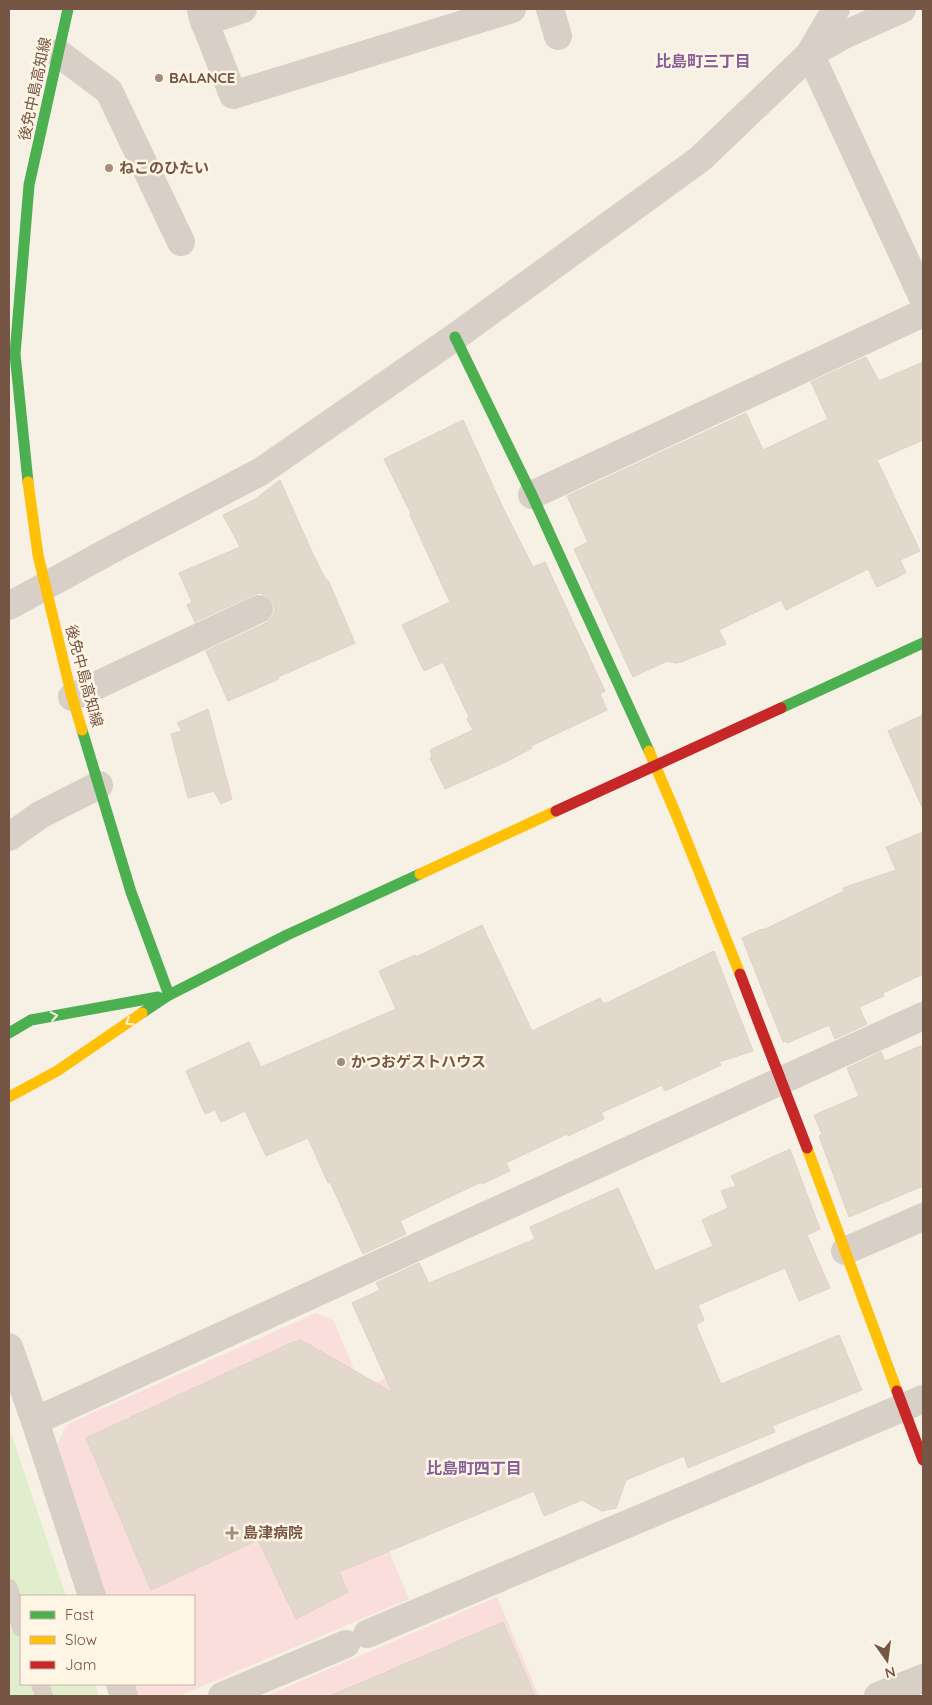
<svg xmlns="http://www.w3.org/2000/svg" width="932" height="1705" viewBox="0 0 932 1705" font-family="Quicksand,'Noto Sans JP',sans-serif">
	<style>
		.medical { fill: #fadedc }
		.green { fill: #e1eece }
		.building { fill: #e3d8cc; stroke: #dfd2c7 }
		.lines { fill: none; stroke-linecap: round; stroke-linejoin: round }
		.lane { stroke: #d8cfc7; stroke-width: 18 }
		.street { stroke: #d8cfc7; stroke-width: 28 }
		.fast { stroke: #4caf50; stroke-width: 11 }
		.slow { stroke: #ffc107; stroke-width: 11 }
		.jam { stroke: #c62828; stroke-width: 11 }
		.oneway { stroke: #fff5e5 }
		.poi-dot { fill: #a28c7c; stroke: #fff5e5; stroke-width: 2 }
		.labels { text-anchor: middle; stroke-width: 5; stroke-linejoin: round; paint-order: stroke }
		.poi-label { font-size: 15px; font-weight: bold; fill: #755644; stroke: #fff5e5; text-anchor: start }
		.street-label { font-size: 15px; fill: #755644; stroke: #fff5e5 }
		.neighbourhood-label { font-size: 16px; font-weight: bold; fill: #865e9a; stroke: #fff5e5 }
	</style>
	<rect width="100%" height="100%" fill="#f6f0e5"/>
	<g class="medical">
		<path d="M316 1313 334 1321 362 1389 460 1344 355 1469 409 1599 179 1696H144L138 1694 135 1684H194V1596H105L55 1448 68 1424Z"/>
		<path d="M497 1597 539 1696H266Z"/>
	</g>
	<path class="green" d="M9 1427 66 1596H21V1684H95L99 1696H9Z"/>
	<g class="building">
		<path d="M866 357 879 381 923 362V440L877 460 920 551 900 560 906 573 877 587 868 569 786 610 781 600 719 630 726 644 681 662 676 663 667 661 633 677 574 549 588 542 567 496 746 413 763 450 828 419 811 382Z"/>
		<path d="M463 420 504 510 533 567 545 562 605 691 600 694 607 710 531 746 532 748 508 761 445 789 430 758 432 756 430 750 473 730 467 719 469 717 443 662 424 671 402 625 450 602 410 515 411 514 384 459Z"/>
		<path d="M280 480 312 552 326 580H328L355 643 278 677 279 679 228 701 206 651 266 623 272 617 275 610 273 603 267 596 260 593 253 595 195 622 187 605 192 602 179 573 240 547 223 515 254 500Z"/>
		<path d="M208 709 232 799 221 804 214 791 188 798 171 734 182 731 177 723Z"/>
		<path d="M923 715V809L888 731Z"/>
		<path d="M923 832V974L883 993 884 996 859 1007 867 1024 835 1039 829 1025 787 1043 786 1041 783 1042 742 938 762 929 763 930 844 891 843 888 896 870 886 847Z"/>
		<path d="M482 925 532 1031 600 998 604 1004 714 951 753 1051 719 1062 721 1065 665 1091 662 1085 601 1113 604 1119 568 1136 567 1134 506 1163 510 1171 482 1184 481 1182 400 1221 406 1234 363 1254 330 1182 328 1183 308 1138 266 1156 245 1111 221 1122 215 1110 205 1114 186 1071 249 1042 261 1067 396 1009 379 971 415 955 416 957Z"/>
		<path d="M923 1045V1186L849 1217 819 1136 822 1134 814 1115 859 1096 847 1068 881 1052 885 1061Z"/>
		<path d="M790 1149 820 1229 807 1235 830 1288 799 1301 785 1268 698 1305 704 1320 696 1325 721 1384 839 1335 862 1390 772 1426 775 1432 688 1468 684 1456 626 1480 616 1508 602 1511 582 1500 544 1516 534 1491 339 1572 348 1592 296 1619 258 1540 151 1590 86 1438 291 1343 301 1340 392 1392 352 1303 380 1290 376 1283 419 1263 429 1283 535 1239 530 1227 618 1188 655 1271 713 1246 702 1220 728 1208 721 1191 736 1186 731 1176Z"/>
		<path d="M503 1622 535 1696H330Z"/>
	</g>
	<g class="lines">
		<g class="lane">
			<path d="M9 1588 21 1628"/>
			<path d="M40 1684 44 1696"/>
		</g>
		<g class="street">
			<path d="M201 9 202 15 233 95 512 9"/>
			<path d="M550 9 558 36"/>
			<path d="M204 22 243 9"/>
			<path d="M58 53 109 91 181 242"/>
			<path d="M810 53 836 9"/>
			<path d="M810 54 923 298"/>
			<path d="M532 495 923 313"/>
			<path d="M9 606 111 550 260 472 455 337 700 159 810 54 844 35 902 9"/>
			<path d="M72 697 259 609"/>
			<path d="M9 837 40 815 99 785"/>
			<path d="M845 1251 923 1217"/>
			<path d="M9 1347 35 1421 92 1596"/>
			<path d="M35 1421 923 1016"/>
			<path d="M367 1634 923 1399"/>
			<path d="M120 1684 124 1696"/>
			<path d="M222 1696 346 1644"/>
			<path d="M878 1696 923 1678"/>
		</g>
		<g class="fast">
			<path d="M455 337 532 495 649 751"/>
			<path d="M28 482 15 354 29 185 68 9"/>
			<path d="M781 708 923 643"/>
			<path d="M82 730 131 892 169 995"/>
			<path d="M142 1013 169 995 287 935 420 874"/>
			<path d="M9 1033 31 1020 158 997"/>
		</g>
		<g class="slow">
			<path d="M28 482 38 555 72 697 82 730"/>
			<path d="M649 751 678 819 740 974"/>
			<path d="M420 874 556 811"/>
			<path d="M9 1097 57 1071 142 1013"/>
			<path d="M807 1148 897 1391"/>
		</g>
		<g class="jam">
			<path d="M556 811 781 708"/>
			<path d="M740 974 807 1148"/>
			<path d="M897 1391 923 1460"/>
		</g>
	</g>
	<defs><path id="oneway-chevron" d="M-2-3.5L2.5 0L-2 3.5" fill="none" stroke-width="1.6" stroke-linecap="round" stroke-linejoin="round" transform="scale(1.25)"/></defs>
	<g class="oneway">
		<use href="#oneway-chevron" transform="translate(54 1016) rotate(-10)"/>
		<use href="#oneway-chevron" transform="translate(129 1022) rotate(146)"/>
	</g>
	<g class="poi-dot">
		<circle cx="159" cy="78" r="5"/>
		<circle cx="109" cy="168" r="5"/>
		<circle cx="341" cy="1062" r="5"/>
		<path d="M229.5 1525.5h5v5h5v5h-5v5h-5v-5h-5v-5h5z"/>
	</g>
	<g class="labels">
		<g class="poi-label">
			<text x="169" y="83">BALANCE</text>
			<text x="119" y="173">ねこのひたい</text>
			<text x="351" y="1067">かつおゲストハウス</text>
			<text x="243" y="1538">島津病院</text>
		</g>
		<g class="street-label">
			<text transform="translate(35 89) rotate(-78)" y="5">後免中島高知線</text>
			<text transform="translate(84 676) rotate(75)" y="5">後免中島高知線</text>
		</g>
		<g class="neighbourhood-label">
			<text x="703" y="67">比島町三丁目</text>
			<text x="474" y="1474">比島町四丁目</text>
		</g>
	</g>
	<rect width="932" height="1705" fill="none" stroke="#755644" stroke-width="20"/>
	<rect x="20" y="1595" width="175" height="90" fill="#fff5e5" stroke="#c8b5a5"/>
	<rect x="30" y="1611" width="25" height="8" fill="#4caf50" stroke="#c8b5a5"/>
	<text x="65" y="1620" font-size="15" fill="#755644">Fast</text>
	<rect x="30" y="1636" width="25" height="8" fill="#ffc107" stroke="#c8b5a5"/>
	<text x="65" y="1645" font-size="15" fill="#755644">Slow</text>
	<rect x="30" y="1661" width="25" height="8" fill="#c62828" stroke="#c8b5a5"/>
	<text x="65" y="1670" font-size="15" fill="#755644">Jam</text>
	<g transform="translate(887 1660) rotate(166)" stroke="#fff5e5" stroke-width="4" paint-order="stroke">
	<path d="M0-4L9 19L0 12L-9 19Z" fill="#755644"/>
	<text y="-8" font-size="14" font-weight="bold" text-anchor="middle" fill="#755644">N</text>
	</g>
</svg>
